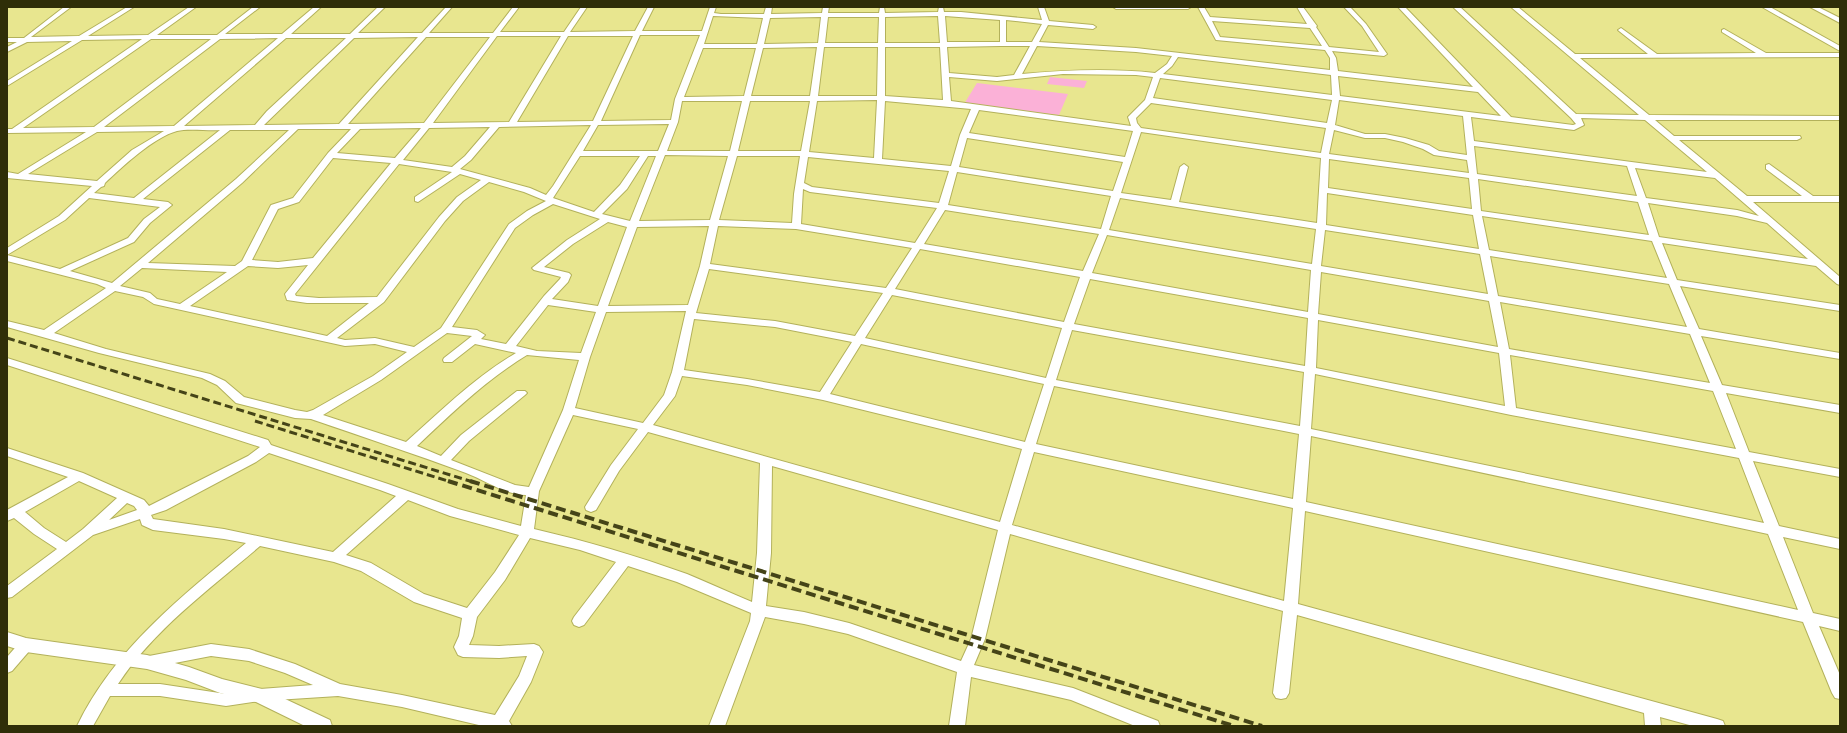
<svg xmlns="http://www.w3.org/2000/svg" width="1847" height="733" viewBox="0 0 1847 733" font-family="Rubik,sans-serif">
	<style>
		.green { fill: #fbb1d7 }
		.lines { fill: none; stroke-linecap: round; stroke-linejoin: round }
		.minor-casing { stroke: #b3b15b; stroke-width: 2 }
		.tertiary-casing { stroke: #b3b15b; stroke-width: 2 }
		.minor { fill: #fff; fill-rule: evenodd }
		.tertiary { fill: #fff; fill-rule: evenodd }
		.rail-far1 { stroke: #454418; stroke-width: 3; stroke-dasharray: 8 4; stroke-linecap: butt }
		.rail { stroke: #454418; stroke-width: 4; stroke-dasharray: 10 5; stroke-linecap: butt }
	</style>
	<rect width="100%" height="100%" fill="#e8e68f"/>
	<g class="green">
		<path d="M1050 77 1087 81 1084 88 1047 84Z"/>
		<path d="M977 83 1068 94 1059 115 964 104Z"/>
	</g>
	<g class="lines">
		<g class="minor-casing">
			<g id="minor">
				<path d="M64 7H71L31 37 79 36 127 7H134L88 36 148 35 189 7H196L157 35H217L253 7H260L225 34H282L314 7H321L291 34H350L378 7H385L358 33H422L446 7H452L429 33H493L513 7H519L500 32H564L581 7H587L570 32 635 31 648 7H654L642 31H702L710 7H716L714 13 721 14H764L766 7H772L771 14 822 13 823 7H829L828 13H879L880 7H884L885 13 938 12 939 7H943L944 12H961L1042 20 1038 7H1044L1049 21 1093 25 1096 27 1093 29 1048 25 1039 42 1136 48 1330 70V58L1325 50 1216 40 1198 7H1204L1210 17 1307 24 1297 7H1303L1317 26 1316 27 1329 47 1379 52 1362 26 1344 7H1350L1366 24 1387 54 1384 56 1332 51 1336 58 1338 71 1473 87 1398 7H1405L1511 117 1573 125 1576 124 1571 118 1453 7H1460L1576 114 1639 115 1511 7H1518L1575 54H1648L1619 31 1618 30 1621 28 1657 54 1756 53 1722 32V30L1724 29 1766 53H1840V57L1580 58 1649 115 1840 116V120H1655L1674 136H1800L1801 138 1797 140H1679L1747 196H1802L1766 169V165L1769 164 1813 196H1840V202H1753L1840 277V285L1837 284 1816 266 1662 243 1677 280 1840 305V311L1680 286 1699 329 1840 353V359L1701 336 1722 385 1840 405V413L1726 393 1749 452 1840 469V477L1753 461 1779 526 1840 539V549L1783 537 1813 613 1840 619V631L1819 626 1840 675V699L1835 698 1832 693 1803 622 1305 511 1298 604 1717 719 1723 721 1725 726H1693L1660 717 1661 726H1645L1644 713 1297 615 1289 693 1286 698 1281 699 1276 698 1273 693 1283 611 1010 534 985 639 974 665 1073 688 1158 721 1160 726H1135L1071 700 971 677 965 726H949L957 672 848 634 804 624 765 617 725 726H709L750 621 751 613 677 582 628 566 584 625 579 627 574 625 572 621 574 617 616 562 580 550 530 538 505 580 477 617 473 636 469 645 499 646 534 644 539 646 543 652 531 682 509 721 512 726H483L402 707 338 696 260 701 226 706 160 696H110L93 726H77C114 649 181 597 246 543L224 539 153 530 142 525 140 519 93 535 12 597 7 598V586L57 549 34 534 14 518 7 521V510L68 477 7 456V448L83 473 144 500 149 506 248 456 260 447 7 365V358L268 440 271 445 388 484 458 509 521 526 526 495C505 495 485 480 466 473 415 454 363 437 311 419L295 418 236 403 217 385 202 378 99 353 7 327V321L44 330 106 288 97 284 7 261V255L60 269 128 238 144 219 160 207 89 198 65 220 7 255V248L59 216 92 186 7 178V172L18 174 86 132 7 133V129H12L142 39 82 40 7 86V81L72 41 27 42 7 52V47L17 42H7V38H24ZM713 16 763 18 757 44H704ZM938 16 940 43H885V17ZM945 16 1000 20V42H947ZM821 17 818 43 764 44 770 18ZM828 17H879L878 43H825ZM1006 20 1042 24 1032 42H1006ZM1212 21 1310 28 1322 46 1220 37ZM640 35H700L675 99 671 120 601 121ZM497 36H561L509 122 433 123ZM568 36H633L593 121 517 122ZM418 37 339 124 264 125 354 38ZM426 37H490L424 123 348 124ZM278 38 174 126 104 127 220 39ZM286 38H346L267 111 255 125 184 126ZM151 39H211L94 127 23 128ZM1000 46H1030L1014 75 997 77 949 73 947 47ZM1037 46 1136 52 1172 56 1167 64 1155 73C1111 68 1066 70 1022 74ZM817 47 810 96H751L763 48ZM824 47H878L877 96H818ZM885 47H940L943 100 885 96ZM703 48H756L744 96 684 97ZM1178 57 1331 75 1332 95 1163 74 1172 66ZM1063 74 1136 75 1153 77 1145 100 1128 117 1131 126 951 101 949 77 997 81ZM1338 76 1478 92 1501 116 1340 96ZM1160 78 1332 100 1327 123 1153 98ZM877 100 874 158 809 152 817 101ZM1339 100 1463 116 1467 155 1439 151 1429 145 1405 138 1385 134H1365L1335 125ZM682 101H742L730 151H667L678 122ZM750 101H810L801 151H738ZM885 101 971 109 960 135 951 166 882 159ZM1151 103 1326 128 1321 153 1141 128 1137 123 1136 118ZM979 110 1133 131 1125 157 969 133ZM1471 117 1574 130 1584 125 1581 118 1645 120 1707 172 1474 141ZM669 124 658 151H583L598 125ZM591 125 553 186 546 195 530 188 460 169 471 160 499 127ZM490 127 465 156 452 167 403 160 429 128ZM421 128 395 158 337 153 360 129ZM298 129H351L328 153 293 198 271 205 242 261 235 266 148 263 242 183ZM220 130 134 198 94 193 101 187 104 186 105 183C122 167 154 137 177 131 188 128 208 131 220 130ZM230 130H289L236 179 112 283 70 271 134 242 150 223 172 205 168 202 143 199ZM1334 130 1365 138H1385L1403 142 1423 149 1434 155 1467 160 1469 173 1329 154ZM164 131 132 150 97 181 28 174 97 132ZM1141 132 1321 158 1317 223 1179 202 1188 167 1184 164 1180 167 1171 200 1121 193ZM967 138 1123 162 1113 191 959 167ZM1474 146 1627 166 1637 196 1477 174ZM665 155 728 156 710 220 639 221ZM580 156H640L620 185 594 212 553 198ZM648 156H656L630 221 602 214 627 189ZM737 156H800L794 194 792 223 719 220ZM808 157 949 171 939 203 812 187 804 183ZM333 158 391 163 313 258 278 262 252 260 278 209 299 202ZM1329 159 1469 178 1472 209 1328 188ZM399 164 452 172 415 197V201L418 202 460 174 481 180 457 197 439 217 377 297 319 298 296 296 295 294ZM1635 168 1715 178 1759 216 1737 210 1646 198ZM957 172 1111 196 1101 229 948 205ZM1478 179 1638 202 1649 235 1481 211ZM489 182 524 192 546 201 527 211 509 224 441 328 414 347 375 338 345 340 337 338 384 302 445 221 463 201ZM803 189 810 192 937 208 915 243 801 224ZM1327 193 1473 215 1479 249 1326 225ZM1120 198 1316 229 1312 264 1109 230ZM1648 203 1737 216 1767 223 1808 259 1659 237ZM553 204 600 219 567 240 532 268 534 270 561 277 560 279 544 296 506 344 481 339 485 335 477 330 452 327 515 228 533 215ZM945 210 1099 234 1083 271 924 244ZM1482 216 1652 241 1667 278 1489 250ZM608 222 627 227 598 306 552 299 568 282 571 275 569 273 544 267 573 244ZM709 226 700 266 688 305 608 306 637 227ZM718 226 796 229 912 248 886 288 710 264ZM1325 230 1480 254 1488 294 1321 266ZM1107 235 1311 270 1308 312 1092 273ZM920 249 1080 277 1064 322 895 289ZM1490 256 1669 284 1687 327 1498 296ZM308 265 285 294 287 300 307 303H369L327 336 190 306 248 266 278 268ZM142 268 227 272 180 304 157 299 150 293 120 286ZM709 269 883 293 855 336 775 321 696 313ZM1321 272 1489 301 1498 347 1318 314ZM1090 279 1308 318 1305 366 1074 324ZM115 291 143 297 154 304 345 346 375 344 407 352 373 376 313 410 307 412 295 410 244 397 225 381 210 374 106 349 54 333ZM892 295 1062 328 1046 378 865 338ZM1500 302 1690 334 1710 383 1509 349ZM548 305 596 312 581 353 537 351 516 346ZM686 311 672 372 664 395 643 423 575 408 590 357 606 312ZM694 319 775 327 852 342 820 392 747 379 684 370ZM1318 320 1499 353 1505 406 1316 368ZM1072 330 1304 372 1300 426 1056 380ZM447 333 472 336 444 358 443 360 444 362H452L475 344 516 353C475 377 441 411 406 442L323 415 381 380ZM861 344 1044 384 1025 442 830 394ZM527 355 579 360 563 410 529 487 515 485 451 460 469 441 525 395 527 393 525 391H517L461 435 441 456 417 446C452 413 486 380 527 355ZM1510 355 1713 391 1736 449 1516 408ZM1315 374 1511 415 1739 458 1764 523 1311 429ZM682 376 747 385 823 400 1022 449 1000 522 653 425 675 396ZM1054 386 1299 434 1293 499 1036 444ZM573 415 638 429 611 465 585 507 586 510 591 512 596 510 619 471 648 432 760 463 757 553 752 602C730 593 709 583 687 574 637 556 586 541 534 529L539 491ZM1311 436 1768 534 1798 610 1306 502ZM1034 452 1293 508 1284 601 1012 525ZM269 453 380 490 396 496 333 552 224 529 153 519 151 515 166 510 256 462ZM772 466 998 530 971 639 961 661 849 623 804 612 766 606 771 553ZM79 481 117 498 83 529 66 542 44 528 25 512ZM408 500 450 516 519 535 495 572 467 608 424 594 371 563 346 555ZM127 503 134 506 137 510 109 520ZM260 546 334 562 361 571 414 602 462 618 459 636 454 647 458 655 463 657 499 658 527 656 519 676 495 715 402 695 340 684 295 664 249 649 211 644 149 656 144 658 142 662 144 666 149 668 211 656 249 661 285 673 313 685 260 689 226 694 160 684H118C154 629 211 588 260 546Z"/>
				<path d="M1113 7H1191L1188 9H1116Z"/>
				<path d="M1762 7H1770L1840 46V51Z"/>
				<path d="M1810 7H1818L1840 18V23Z"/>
				<path d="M26 639 31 641 33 645 31 649 12 671 7 673V657L21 641Z"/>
			</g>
		</g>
		<g class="tertiary-casing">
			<path id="tertiary" d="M7 632 26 638 147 655 189 667 222 679 266 690 330 720 332 726H305L256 702 220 693 186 680 147 669 26 652 7 646Z"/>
		</g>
		<use href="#minor" class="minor"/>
		<use href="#tertiary" class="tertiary"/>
		<g class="rail-far1">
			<path d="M7 338 473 482"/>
			<path d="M255 421 451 482"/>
		</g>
		<g class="rail">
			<path d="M448 481 1234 726"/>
			<path d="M470 481 1262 726"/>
		</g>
	</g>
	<rect width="1847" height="733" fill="none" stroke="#2f2e08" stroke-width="16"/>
</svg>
